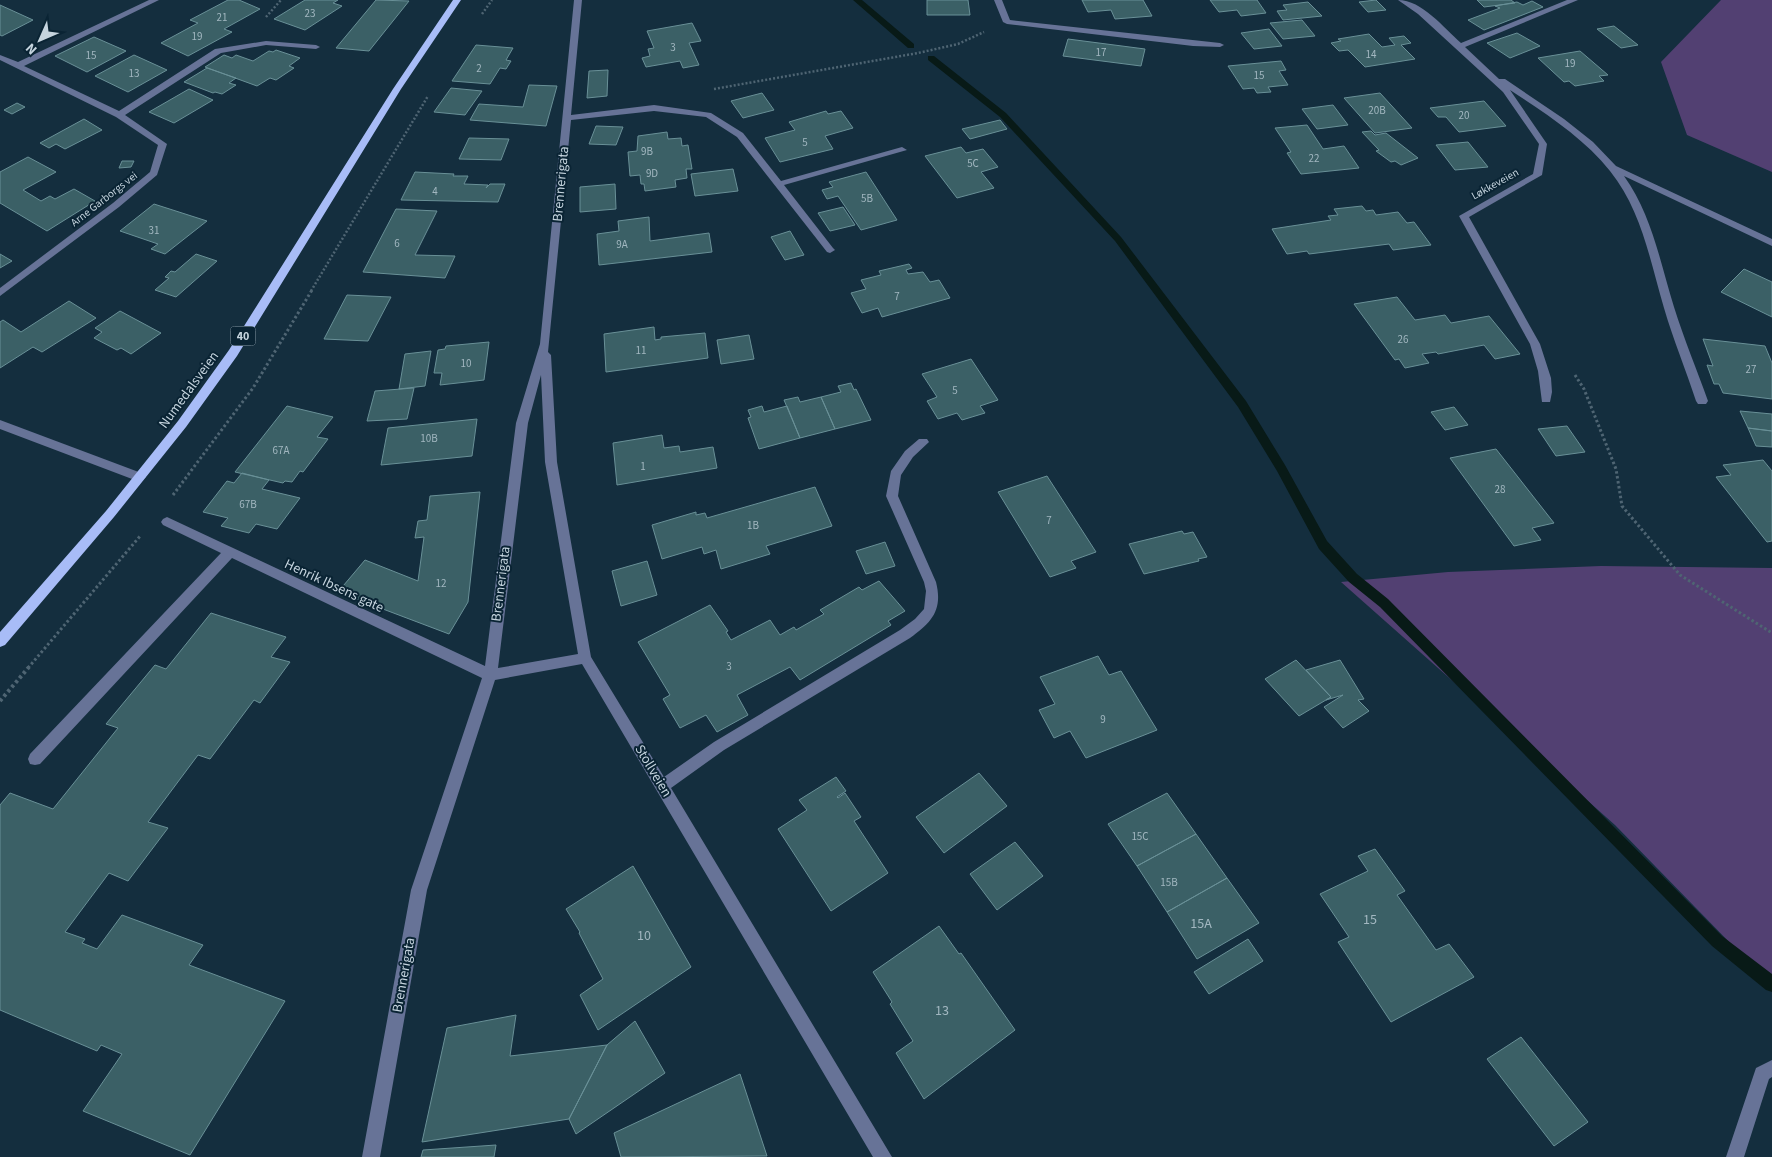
<svg xmlns="http://www.w3.org/2000/svg" width="1772" height="1157" font-family="'Source Sans 3',sans-serif">
<style>
.green{fill:#524072}
.lines{fill:none;stroke-linecap:round;stroke-linejoin:round}
.stream{fill:#081a17;fill-rule:evenodd}
.building{fill:#3b6066;stroke:#699097}
.path-far2{stroke:#4f6573;stroke-width:2.5;stroke-dasharray:2 2;stroke-linecap:butt}
.path-far1{stroke:#4f6573;stroke-width:3;stroke-dasharray:2.5 2.5;stroke-linecap:butt}
.path{stroke:#4f6573;stroke-width:4;stroke-dasharray:3 3;stroke-linecap:butt}
.minor{fill:#677397;fill-rule:evenodd}
.major{fill:#a8bcf7;fill-rule:evenodd}
.labels{text-anchor:middle;dominant-baseline:central;stroke-width:4;stroke-linejoin:round;paint-order:stroke}
.number-label{font-size:11px;fill:#a2b7c0}
.far-street-label{font-size:11px;fill:#c5d4de;stroke:#0a2434}
.shield{fill:#0a2434;stroke:#8d9fab;stroke-width:1}
.shield-label{font-size:12px;font-weight:bold;fill:#c5d4de}
.street-label{font-size:14px;fill:#c5d4de;stroke:#0a2434}
.near-number-label{font-size:14px;fill:#a2b7c0}
</style>
<rect width="100%" height="100%" fill="#142e3e"/>
<path class="green" d="M1721 0H1772V172L1687 135 1661 62Z
M1601 566 1772 568V986L1615 825 1341 582 1448 572Z"/>
<g class="lines">
<path class="stream" d="M853 0H862L914 44V48H908Z
M928 56H934L1006 113 1121 237 1246 401 1285 465 1327 541 1357 574 1388 599 1722 936 1772 974V992L1766 990 1712 946 1380 607 1349 582 1319 549 1277 471 1238 407 1115 241 1000 117 928 60Z"/>
</g>
<path class="building" d="M228 0H239L260 9 224 29 232 32 188 56 161 43 198 23 190 20Z
M305 0H338L333 3 342 6 305 30 274 19Z
M376 0 409 1 369 51 336 48Z
M927 0H968L970 15H927Z
M1082 0H1143L1152 16 1115 19 1111 10 1088 12Z
M1210 0H1257L1266 13 1241 16 1237 10 1219 12Z
M1376 0 1386 10 1368 12 1359 2Z
M1477 0H1511L1515 3 1484 7Z
M1532 1 1543 7 1484 30 1468 20 1500 8 1495 6 1517 2 1523 5Z
M1308 2 1322 16 1283 20 1277 11 1287 10 1283 5Z
M0 5 33 20 2 36 0 35Z
M1302 20 1315 36 1283 39 1270 23Z
M692 23 701 41 689 43 699 65 683 68 680 61 646 67 642 58 650 56 648 49 654 48 647 31Z
M1614 26 1638 45 1621 48 1597 29Z
M1269 29 1282 46 1254 49 1241 33Z
M1517 33 1540 46 1510 58 1487 43Z
M1369 34 1382 47 1395 45 1389 38 1404 36 1411 43 1401 45 1415 59 1365 67 1348 50 1339 51 1331 43 1341 41 1338 39Z
M94 37 126 51 87 72 55 56Z
M1068 39 1145 49 1141 66 1063 56Z
M476 45 513 48 506 60 511 61 506 69 500 68 490 84 452 81Z
M276 50 300 58 289 66 294 68 276 80 270 78 257 86 205 67 224 55 232 58 236 55 253 61 269 51 273 52Z
M1580 51 1608 75 1599 76 1604 81 1575 86 1569 81 1564 82 1538 58Z
M134 55 167 70 128 92 95 76Z
M1281 61 1286 70 1279 71 1288 85 1268 87 1271 92 1257 93 1254 88 1243 89 1228 66Z
M207 68 236 78 229 83 236 85 222 94 215 92 213 93 184 82Z
M608 70 607 96 587 98 589 71Z
M529 85 557 86 546 126 470 120 479 104 523 107Z
M451 88 482 91 465 115 434 112Z
M189 89 213 100 174 123 149 112Z
M762 93 774 110 743 118 731 101Z
M1380 93 1412 128 1375 133 1344 98Z
M1484 101 1506 126 1459 132 1446 117H1438L1430 108Z
M17 103 25 107 12 114 4 110Z
M1333 105 1348 125 1317 129 1302 109Z
M826 111 828 114 841 111 853 128 825 136 833 149 780 162 765 138 795 130 789 122Z
M84 119 102 130 65 149 56 144 49 148 40 143Z
M1000 120 1007 129 970 139 962 129Z
M1307 125 1323 149 1344 146 1359 168 1301 174 1287 153 1291 152 1275 128Z
M596 126 623 127 616 145 589 144Z
M1371 131 1375 135 1386 133 1418 158 1401 165 1395 161 1391 162 1376 151 1379 150 1362 132Z
M667 132 668 139 681 138 682 146 688 145 692 169H686L687 178 675 180 676 187 645 191 644 184H641L640 175 630 176 628 152 637 151 638 136Z
M469 138 509 139 501 160 459 159Z
M1468 142 1488 167 1455 170 1436 145Z
M961 147 966 153 983 149 998 167 981 172 994 188 957 198 925 156Z
M28 157 56 172 23 190 41 201 50 196 55 199 74 189 95 201 47 231 0 203V172Z
M122 161H134L131 167 119 168Z
M733 169 738 191 695 196 691 174Z
M415 172 454 174 453 176H468L464 184 488 185 486 188 490 184H505L498 202 401 200Z
M866 172 897 220 861 230 838 196 827 199 822 190 833 187 829 182Z
M615 184 616 209 580 212V187Z
M154 204 207 221 165 254 151 249 158 244 120 231Z
M1362 206 1366 211 1373 210 1376 215 1398 212 1407 223 1414 222 1431 245 1393 250 1389 244 1309 254 1307 251 1287 254 1272 229 1331 220 1328 216 1338 215 1334 209Z
M843 207 855 225 830 231 818 213Z
M396 209 437 211 415 255 455 256 445 278 363 272Z
M649 217 650 241 709 233 712 252 599 265 597 234 619 231 618 221Z
M790 231 804 255 785 260 771 237Z
M0 254 12 261 0 268Z
M196 254 217 261 176 297 155 290 169 278 165 277 171 271 175 272Z
M909 264 912 268 906 270 908 274 923 272 930 282 939 280 950 298 882 317 878 308 862 313 851 293 866 289 861 280 881 275 879 271Z
M1744 269 1772 282V317L1721 292Z
M347 295 391 297 368 341 324 339Z
M1397 297 1415 320 1445 315 1451 323 1489 316 1520 354 1495 359 1484 345 1438 354 1436 352 1422 354 1429 363 1405 368 1399 359 1395 360 1354 304Z
M69 301 96 318 42 352 33 347 0 368V322L3 320 21 332Z
M120 311 161 333 131 354 121 348 117 350 94 338 102 332 95 328Z
M654 327 655 340 661 339V337L705 333 708 358 606 372 604 334Z
M749 335 754 359 721 364 717 340Z
M1703 339 1765 346 1772 363V399L1723 393 1719 384H1714L1707 365 1713 366Z
M489 342 484 380 440 385 442 373H434L438 350 445 349 446 346Z
M431 351 425 386 399 389 405 354Z
M971 359 998 400 980 406 985 413 962 420 957 413 938 419 927 401 937 397 922 374Z
M851 383 854 390 856 389 871 420 835 429 821 397 841 392 838 386Z
M414 388 407 419 367 421 375 391Z
M798 397 800 402 821 397 835 429 800 438 784 400Z
M287 406 333 417 317 437 328 439 303 472 300 471 292 482 285 481 283 483 235 472Z
M762 406 764 412 787 406 800 438 759 449 748 418 751 417 748 410Z
M1454 407 1468 425 1445 430 1431 412Z
M1740 411 1772 414V431L1748 428Z
M477 419 472 456 381 465 388 428Z
M1567 426 1585 452 1556 456 1538 429Z
M1748 428 1772 431V447L1756 446Z
M662 435 664 448 679 446 680 452 713 447 717 468 617 485 613 443Z
M1496 449 1554 523 1532 528 1541 540 1514 546 1450 458Z
M1763 460 1772 471V541L1767 542 1716 477 1731 475 1723 465Z
M242 473 269 480 262 489 300 498 277 529 256 524 249 533 221 526 228 518 203 512 227 481 234 483Z
M1047 476 1096 552 1071 561 1076 568 1050 577 998 492Z
M815 487 832 526 766 546 770 554 721 569 716 550 704 554 702 547 662 559 652 525 696 512V515L705 513 707 518Z
M480 492 468 602 449 634 338 592 365 560 418 581 424 537 415 538 418 521 427 520 430 496Z
M1182 531 1184 534 1193 532 1207 557 1198 559 1199 561 1144 574 1129 544Z
M885 542 895 566 866 574 856 551Z
M647 561 657 595 621 606 612 571Z
M879 581 905 611 888 621 891 625 800 680 790 667 737 695 748 715 717 732 706 715 680 728 663 699 670 695 638 642 710 605 728 631 726 632 731 640 770 620 780 635 794 627 796 630 824 614 820 610 859 587 862 590Z
M211 613 286 637 271 657 290 662 260 703 254 700 210 759 198 755 148 822 168 828 128 881 109 873 65 932 85 939 82 943 97 949 122 915 203 945 189 965 285 1001 190 1155 83 1111 122 1054 101 1045 97 1051 0 1010V805L10 793 53 809 118 728 106 724 155 665 166 669Z
M1098 656 1109 675 1121 671 1157 730 1086 758 1070 731 1054 738 1039 710 1055 704 1040 677Z
M1296 660 1331 697 1299 716 1265 679Z
M1340 660 1364 699 1358 700 1369 711 1343 728 1324 707 1343 695 1326 700 1331 697 1306 670Z
M979 773 1007 806 944 853 916 817Z
M836 777 846 791 837 797 838 798 845 793 861 817 854 821 888 873 831 911 778 829 807 810 799 800Z
M1167 793 1196 834 1137 866 1108 824Z
M1196 834 1227 878 1167 912 1137 866Z
M1015 842 1043 876 997 910 970 874Z
M1375 849 1405 891 1397 895 1436 950 1449 944 1474 977 1391 1022 1338 942 1349 937 1320 894 1368 871 1358 856Z
M633 866 691 967 598 1030 580 995 603 979 579 933 580 932 566 909Z
M1227 878 1259 923 1197 959 1167 912Z
M939 926 959 954 961 953 1015 1030 924 1099 896 1053 913 1041 890 1004 892 1002 873 972Z
M1248 939 1263 961 1209 994 1194 972Z
M516 1015 510 1056 607 1045 569 1119 422 1142 447 1028Z
M635 1021 665 1073 576 1134 569 1119 607 1045Z
M1521 1037 1588 1122 1554 1146 1487 1059Z
M740 1074 767 1156 621 1157 614 1133Z
M496 1145 494 1157H421L423 1150Z"/>
<g class="lines">
<path class="path-far2" d="M482 14 492 0
M266 17 281 0
M714 89 918 53 958 44 984 32
M311 291 428 96"/>
<path class="path-far1" d="M1575 375 1584 389 1616 469 1622 506 1680 575 1772 633
M173 495 253 388 312 290
M28 668 141 535"/>
<path class="path" d="M0 701 29 667"/>
<path class="minor" d="M149 0H159L24 66 119 111 215 49 266 41 316 45 320 47 316 49 266 45 221 53 125 115 167 144 157 175 119 207 0 296V288L113 203 150 172 158 145 116 117 0 60V55L18 62Z
M574 0H582L571 115 654 105 711 113 743 133 781 181 902 147 907 150 784 185 833 248 835 250 830 253 827 252 737 137 706 117 654 111 571 120 548 352 551 355 557 462 591 657 664 777 714 742 900 630 915 619 924 609 926 591 924 582 886 496 891 471 905 451 919 439H927L929 442 913 457 901 475 898 496 936 582C943 610 932 622 910 638L724 750 671 788 892 1157H873L582 664 495 680 427 890 380 1157H362L411 890 482 678 232 558 40 764 35 765 30 764 28 759 30 754 221 553 163 525 161 522 163 519 167 517 485 666 516 423 540 344ZM541 375 545 462 578 654 498 668 528 423Z
M994 0H1002L1010 20 1220 43 1224 45 1220 47 1193 46 1007 24 1003 22Z
M1398 0C1422 0 1444 28 1461 43L1567 0H1578L1465 47 1499 79H1505L1564 119 1593 142 1616 166 1772 239V246L1624 176C1652 215 1660 262 1674 307 1684 339 1697 370 1708 401L1706 404H1698L1696 401C1686 370 1673 339 1664 308 1650 261 1642 211 1610 171 1584 138 1545 113 1510 90L1547 144 1542 175 1469 217 1540 344 1551 378 1552 392 1550 402H1542L1538 371 1530 344 1459 216 1533 174 1539 144 1503 92 1418 14Z
M0 420 144 474 146 477 140 482 0 429Z
M1772 1060V1077L1769 1079 1744 1157H1726L1756 1068Z"/>
<path class="major" d="M453 0H461L401 89 237 356 186 427 114 517 5 645 0 647V632L106 511 178 421 229 350 393 89Z"/>
</g>
<g class="labels">
<g class="number-label">
<text x="310" y="13">23</text>
<text x="222" y="17">21</text>
<text x="197" y="36">19</text>
<text x="673" y="47">3</text>
<text x="1101" y="52">17</text>
<text x="1371" y="54">14</text>
<text x="91" y="55">15</text>
<text x="1570" y="63">19</text>
<text x="479" y="68">2</text>
<text x="134" y="73">13</text>
<text x="1259" y="75">15</text>
<text x="1377" y="110">20B</text>
<text x="1464" y="115">20</text>
<text x="805" y="142">5</text>
<text x="647" y="151">9B</text>
<text x="1314" y="158">22</text>
<text x="973" y="163">5C</text>
<text x="652" y="173">9D</text>
<text x="435" y="191">4</text>
<text x="867" y="198">5B</text>
<text x="154" y="230">31</text>
<text x="397" y="243">6</text>
<text x="622" y="244">9A</text>
<text x="897" y="296">7</text>
<text x="1403" y="339">26</text>
<text x="641" y="350">11</text>
<text x="466" y="363">10</text>
<text x="1751" y="369">27</text>
<text x="955" y="390">5</text>
<text x="429" y="438">10B</text>
<text x="281" y="450">67A</text>
<text x="643" y="466">1</text>
<text x="1500" y="489">28</text>
<text x="248" y="504">67B</text>
<text x="1049" y="520">7</text>
<text x="753" y="525">1B</text>
<text x="441" y="583">12</text>
<text x="729" y="666">3</text>
<text x="1103" y="719">9</text>
<text x="1140" y="836">15C</text>
<text x="1169" y="882">15B</text>
</g>
<g class="far-street-label">
<text transform="translate(1495 184) rotate(-29)">Løkkeveien</text>
<text transform="translate(104 199) rotate(-38)">Arne Garborgs vei</text>
</g>
<rect class="shield" x="230.5" y="326.5" width="25" height="19" rx="4"/>
<g class="shield-label">
<text x="243" y="336">40</text>
</g>
<g class="street-label">
<text transform="translate(561 184) rotate(-85)">Brennerigata</text>
<text transform="translate(189 390) rotate(-54)">Numedalsveien</text>
<text transform="translate(501 584) rotate(-83)">Brennerigata</text>
<text transform="translate(334 586) rotate(25)">Henrik Ibsens gate</text>
<text transform="translate(653 771) rotate(59)">Stollveien</text>
<text transform="translate(404 975) rotate(-80)">Brennerigata</text>
</g>
<g class="near-number-label">
<text x="1370" y="920">15</text>
<text x="1201" y="924">15A</text>
<text x="644" y="936">10</text>
<text x="942" y="1011">13</text>
</g>
</g>
<g transform="translate(40 40) rotate(225)" stroke="#0a2434" stroke-width="4" paint-order="stroke">
<path d="M0-4L9 19L0 12L-9 19Z" fill="#c5d4de"/>
<text y="-8" font-size="14" font-weight="bold" text-anchor="middle" fill="#c5d4de">N</text>
</g>
</svg>
